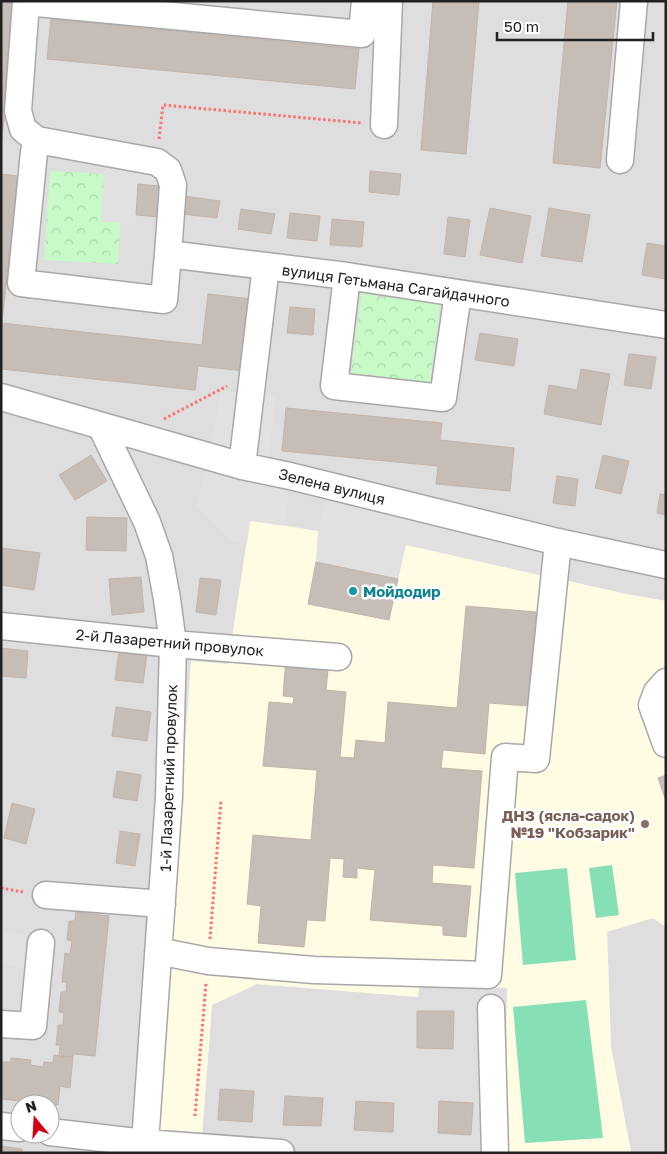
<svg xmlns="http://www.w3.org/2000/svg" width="667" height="1154" font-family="'Golos Text',sans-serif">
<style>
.residential{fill:#dfdede;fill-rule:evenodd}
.education{fill:#fffce3}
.park{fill:url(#park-crowns)}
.pitch{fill:#87e0b5}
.parking{fill:#e1e1e1}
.building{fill:#c6bdb7;stroke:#c3b3aa}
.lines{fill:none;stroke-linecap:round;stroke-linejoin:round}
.minor-casing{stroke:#a8a8a8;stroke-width:29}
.path{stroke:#fa7271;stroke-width:3;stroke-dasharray:2.5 2.5;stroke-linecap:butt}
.minor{stroke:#fff;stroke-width:26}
.culture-dot{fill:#0f9aa8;stroke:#fff;stroke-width:2}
.education-dot{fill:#8d6e63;stroke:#fff;stroke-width:2}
.labels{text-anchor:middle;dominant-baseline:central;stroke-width:5;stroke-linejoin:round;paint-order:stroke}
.street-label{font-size:15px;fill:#212121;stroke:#fff}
.culture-label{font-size:15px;font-weight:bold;fill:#0d838f;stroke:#fff;text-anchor:start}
.education-label{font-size:15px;font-weight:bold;fill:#785e54;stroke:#fff;text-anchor:end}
</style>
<defs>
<pattern id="park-crowns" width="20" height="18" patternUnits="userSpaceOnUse" patternTransform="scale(1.25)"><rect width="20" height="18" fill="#c7fac7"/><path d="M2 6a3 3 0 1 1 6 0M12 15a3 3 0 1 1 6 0" fill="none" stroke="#abd6ab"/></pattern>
</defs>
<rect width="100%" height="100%" fill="#f1ede8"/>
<path class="residential" d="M1 1H666V601L626 594 406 545 398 579 316 562 318 531 250 521 228 664 191 661 168 953 202 1135 212 1005 257 984 417 997 419 982 507 988 505 1151 631 1152 611 1047 607 931 653 918 666 927V1153H1ZM20 1104H50V1134H20Z"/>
<path class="education" d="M250 520 318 531 316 562 308 604 389 620 406 544 626 594 666 601V927L653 918 607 932 611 1047 631 1152H505L507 988 420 982 418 997 257 984 212 1005 202 1136 152 1131 182 798 191 661 228 664Z"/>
<path class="park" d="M50 171 104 174 101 221 120 223 118 264 44 260Z
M361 294 440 304 430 384 351 374Z"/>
<path class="pitch" d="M612 865 619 915 596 918 589 868Z
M567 868 576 960 523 965 515 873Z
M586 1000 603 1138 525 1143 513 1007Z"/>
<path class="parking" d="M106 143 181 154V186L139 184 135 224 101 222Z
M221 391 276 397 267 471 290 476 285 526 250 521 247 544 232 541 197 506 209 456Z
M325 501 550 550 548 577 406 545 398 579 316 562 318 531Z
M1 932 49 936 46 970 1 966Z"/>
<path class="building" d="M1 1H17L1 146Z
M433 1H479L466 154 421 150Z
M568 1H617L600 168 553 163Z
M51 19 359 49 355 89 47 59Z
M370 171 401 174 399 195 369 192Z
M1 174 18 176 2 322H1Z
M138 184 160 186 158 217 136 215Z
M184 196 220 201 217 218 182 214Z
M490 208 531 216 522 263 480 255Z
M549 208 590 215 582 262 541 256Z
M241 209 275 214 271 234 238 229Z
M290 213 320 216 317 241 287 238Z
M448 217 470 220 465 257 444 254Z
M332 219 364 222 362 247 330 245Z
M647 243 666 246V279L642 275Z
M208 294 252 299 244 371 198 366 195 390 1 369V323L202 345Z
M290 307 315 309 313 335 287 333Z
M480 333 518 339 514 366 475 360Z
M629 354 656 357 651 389 624 385Z
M581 369 610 374 601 425 544 414 549 385 577 390Z
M286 408 442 423 440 440 514 448 510 491 436 484 438 466 282 451Z
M91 455 107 481 75 500 59 475Z
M603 455 629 461 621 494 595 488Z
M557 476 578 479 575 506 553 503Z
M660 494 666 495V515L657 513Z
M87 517 127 518 126 551 86 550Z
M1 548 40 553 34 590 1 585Z
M316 562 398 579 389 620 308 604Z
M141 577 144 612 112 615 109 579Z
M200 578 221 580 216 615 196 612Z
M466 606 536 612 528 706 489 703 485 754 443 750 441 768 482 771 474 868 433 865 432 883 471 886 466 937 443 935V926L370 920 375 870 357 868V878L343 877 344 859 330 858 325 921 307 920 304 947 258 943 261 906 247 904 253 835 311 840 317 770 263 766 269 702 293 704 294 697 283 696 286 657 329 660 326 690 346 692 340 757 354 758 356 740 385 743 388 702 457 708Z
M1 648 28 651 26 678 1 676Z
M119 651 147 654 143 683 115 680Z
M116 707 151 712 147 741 112 736Z
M117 771 141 775 137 801 113 797Z
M666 775V801L658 778Z
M12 803 35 809 26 844 4 838Z
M120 831 140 834 135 866 116 863Z
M76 912 109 916 95 1056 73 1054V1057L59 1056 60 1045H56L58 1025H63L64 1013 59 1012 61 992H66L67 982H62L65 953 70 954 72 941 67 940 69 921H75Z
M417 1011H454L453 1049 417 1048Z
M54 1055 73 1057 70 1088 60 1086 58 1105 1 1099V1062H11V1058L31 1060 30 1065 43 1067 44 1062 53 1063Z
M220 1089 254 1091 252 1122 218 1120Z
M285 1096 323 1098 321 1126 283 1125Z
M356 1101 394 1103 393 1132 354 1130Z
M439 1101 473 1103 471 1135 438 1133Z
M1 1146 22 1149V1153H1Z"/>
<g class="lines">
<g class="minor-casing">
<path id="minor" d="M384 125 389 1
M37 140 157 162 168 170 173 185 168 254 266 266
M620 160 634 1
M168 254 164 300 21 283 34 152 37 140 23 129 18 111 26 2 362 34 365 1
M347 276 334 386 443 398 458 293
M1 397 242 466 290 476 558 542 666 565
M101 426 147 522 159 556 167 599 173 644 169 797 145 1143 146 1153
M242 466 266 266 347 276 666 325
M1 626 173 644 338 657
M666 682 657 692 652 705 666 744
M46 895 162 904
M158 953H168L208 961 314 970 488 975 505 757 536 759 558 542
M491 1008 495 1153
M1 1024 33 1026 41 943
M1 1126 20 1128
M50 1132 145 1143 281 1153"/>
</g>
<path class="path" d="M159 139 163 105 362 123
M164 419 227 386
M1 888 23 892
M210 939 221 801
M195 1116 206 983"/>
<use href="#minor" class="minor"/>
</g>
<circle class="culture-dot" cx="353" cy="591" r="5"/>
<circle class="education-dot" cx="645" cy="824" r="5"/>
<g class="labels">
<g class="street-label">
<text transform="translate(396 285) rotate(8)">вулиця Гетьмана Сагайдачного</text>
<text transform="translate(332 486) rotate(14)">Зелена вулиця</text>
<text transform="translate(170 642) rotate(5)">2-й Лазаретний провулок</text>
<text transform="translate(168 778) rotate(-88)">1-й Лазаретний провулок</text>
</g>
<g class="culture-label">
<text x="363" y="591">Мойдодир</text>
</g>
<g class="education-label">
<text x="635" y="815">ДНЗ (ясла-садок)<tspan x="635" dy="17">№19 "Кобзарик"</tspan></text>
</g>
</g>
<rect width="667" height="1154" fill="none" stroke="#212121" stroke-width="5"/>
<g transform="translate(35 1119) rotate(342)"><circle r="24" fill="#ffffff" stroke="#a6a6a6"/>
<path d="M0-4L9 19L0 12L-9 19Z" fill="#d20014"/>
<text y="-8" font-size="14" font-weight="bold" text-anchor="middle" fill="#212121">N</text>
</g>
<path d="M497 32v8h156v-8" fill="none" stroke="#212121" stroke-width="2.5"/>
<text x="504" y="32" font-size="15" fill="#212121" stroke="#ffffff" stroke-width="4" paint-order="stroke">50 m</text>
</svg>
